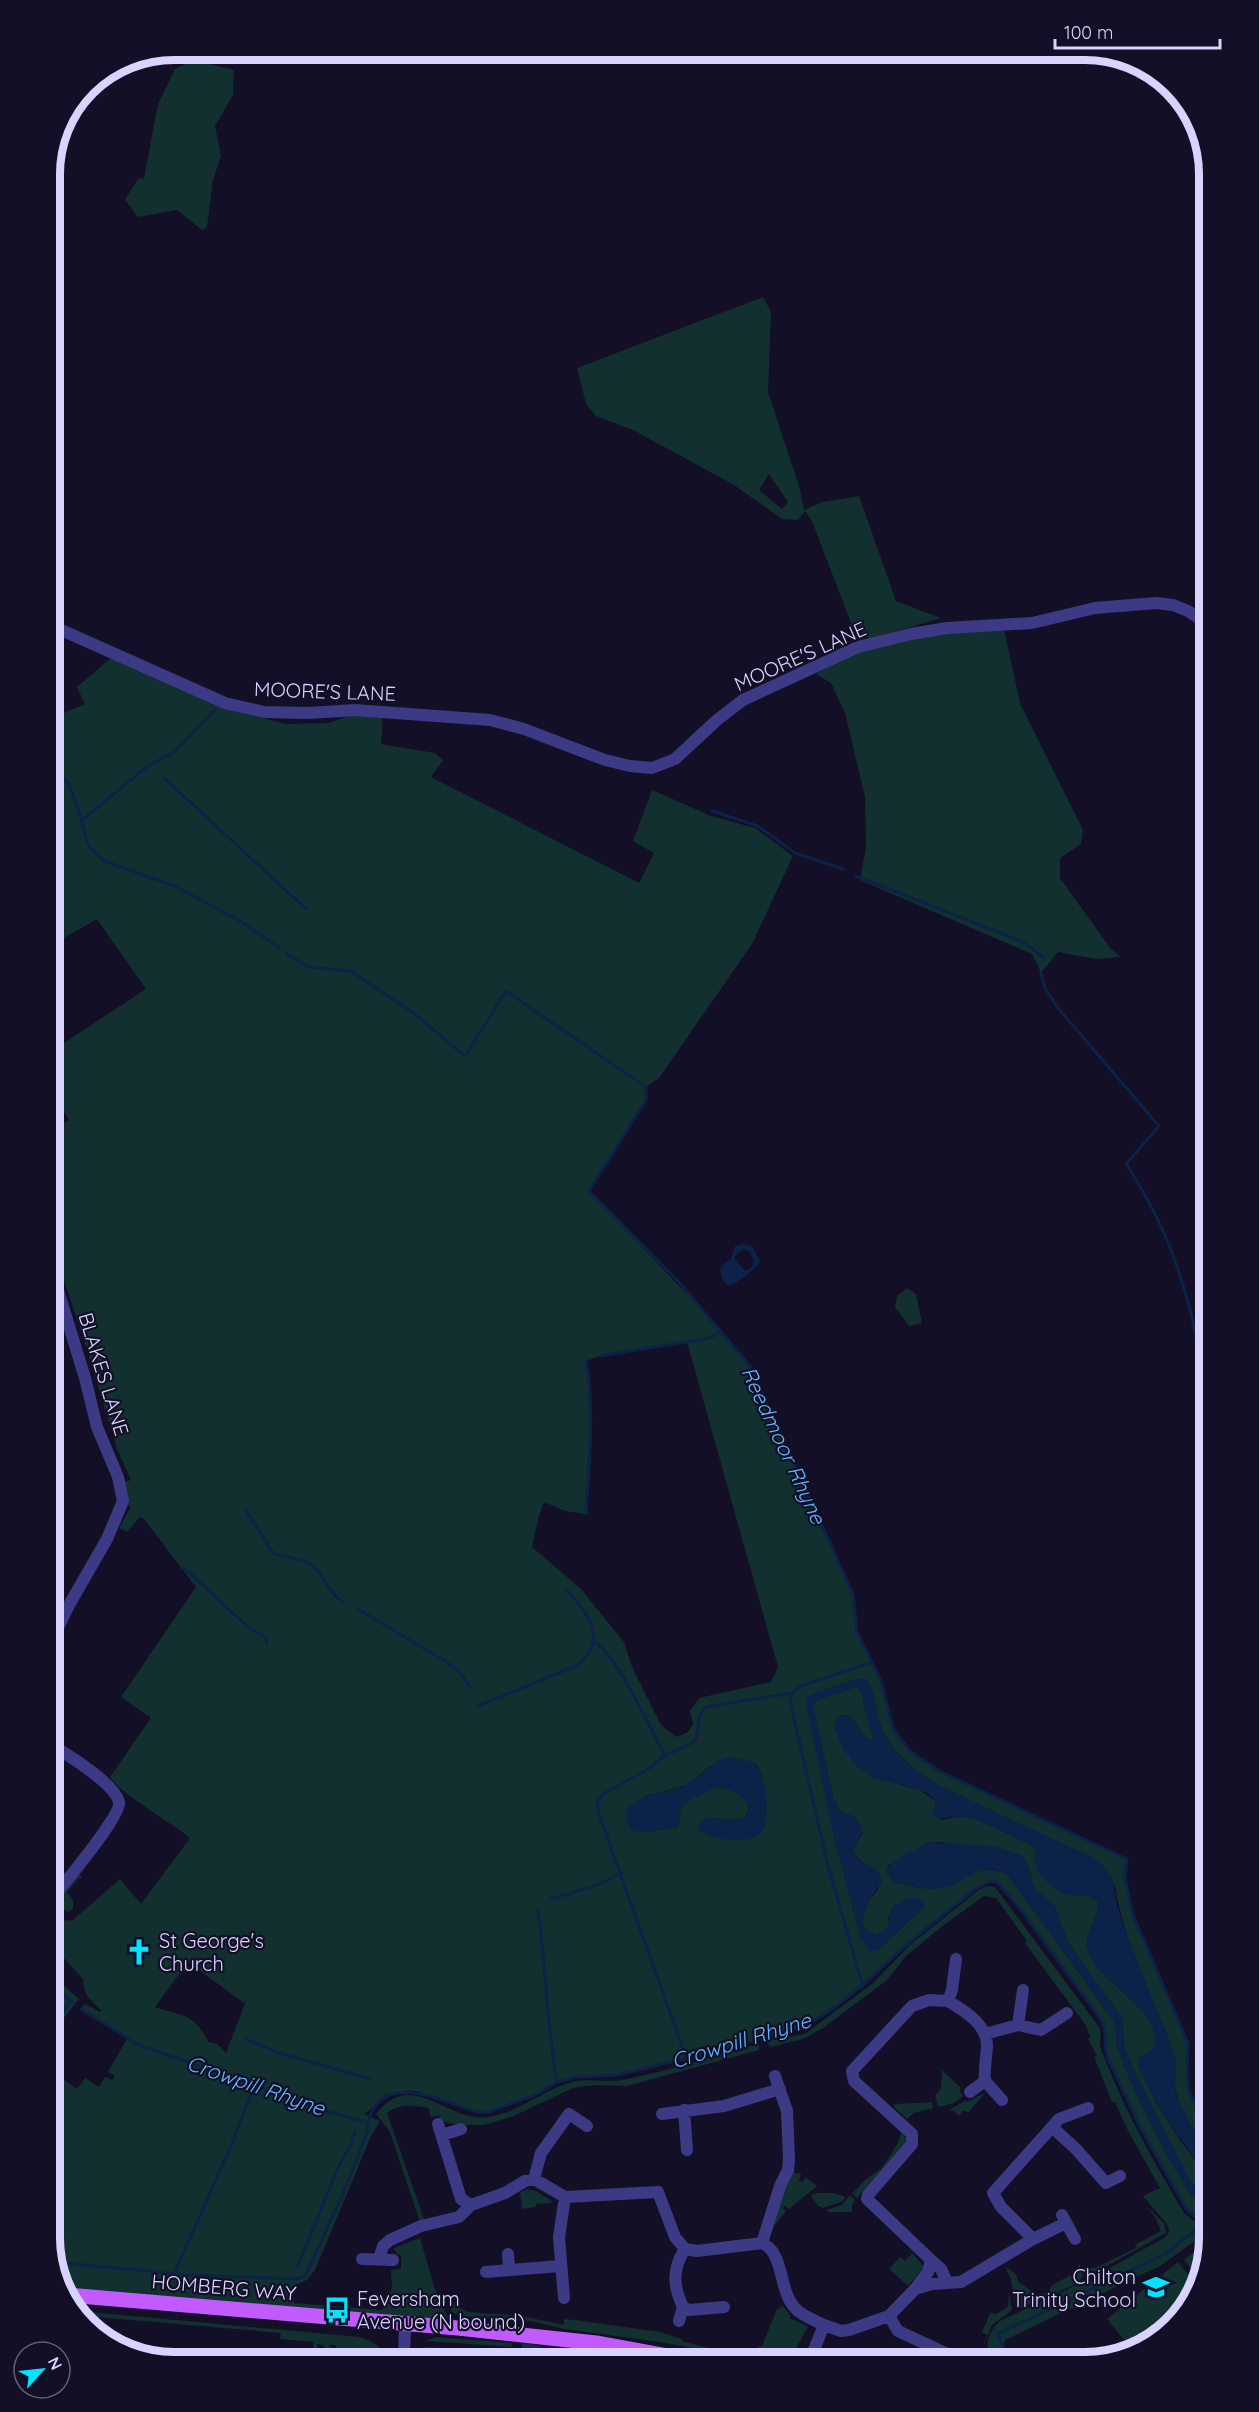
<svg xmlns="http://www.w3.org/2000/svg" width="1259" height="2412" font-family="Quicksand,sans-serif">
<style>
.green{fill:#12302f;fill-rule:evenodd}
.water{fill:#0c2248;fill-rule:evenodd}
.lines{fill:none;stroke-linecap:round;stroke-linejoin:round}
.stream{stroke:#0c2248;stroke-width:3}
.street{stroke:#3d3a85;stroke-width:12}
.primary{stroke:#c25bff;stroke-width:15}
.labels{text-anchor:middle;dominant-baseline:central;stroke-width:4.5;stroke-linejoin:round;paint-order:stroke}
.street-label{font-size:20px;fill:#d9d4ff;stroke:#130f26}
.poi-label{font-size:20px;fill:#d9d4ff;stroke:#130f26;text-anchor:start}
.water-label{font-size:21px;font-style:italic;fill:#62b6ff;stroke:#130f26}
.rim{fill:none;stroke:#d9d4ff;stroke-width:8}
</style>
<rect width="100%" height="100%" fill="#130f26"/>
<path class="green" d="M193 60 234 70 233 95 215 126 221 156 213 180 207 227 202 230 177 210 138 217 125 200 138 179 144 178 158 104 175 69Z
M763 297 771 312 768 392 799 486 804 510 822 502 859 496 896 601 941 618 870 639 853 628 812 521 805 511 798 520 782 519 734 485 635 431 596 416 586 404 577 368ZM769 474 788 502 782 509 759 490Z
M1004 629 1020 703 1083 830 1081 844 1060 858V878L1110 948 1121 957 1096 959 1058 952 1041 973 1032 954 860 880 866 847 865 797 845 713 831 683 816 674 856 651 933 634Z
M112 657 223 708 286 724 328 723 355 714 383 716 381 744 435 753 443 760 431 777 639 883 654 853 633 841 652 790 711 816 755 828 793 856 752 944 659 1078 646 1087V1100L589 1191 719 1328 750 1366 853 1594 857 1632 881 1681 893 1729 910 1751 939 1771 1127 1859 1125 1878 1133 1915 1188 2043 1187 2075 1189 2091 1209 2130V2151C1196 2133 1181 2113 1176 2091 1172 2075 1178 2064 1171 2046 1152 1993 1123 1941 1115 1885L934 1783C912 1768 889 1750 880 1724 875 1710 875 1696 869 1682L806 1698 833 1832 861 1939 877 1951 925 1906 888 1916 889 1927 875 1936 863 1926 861 1921 869 1900 878 1890 877 1870C869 1865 850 1858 854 1846 856 1842 861 1837 863 1833L855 1817 841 1812 834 1800 813 1708V1703L817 1700 856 1687 860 1689 873 1738 871 1740 865 1737 850 1716 841 1715 835 1720V1729L872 1777 920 1790 935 1801 936 1807 933 1811 941 1820 961 1816 976 1819 1031 1845 1037 1851 1033 1863H1037L1038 1867 1082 1896 1088 1895 1098 1901C1100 1919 1084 1930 1088 1949 1096 1984 1169 2011 1153 2050L1140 2057 1155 2101 1182 2143 1204 2171 1201 2188H1197L1191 2183 1137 2077 1124 2047 1122 2018 1068 1943 1055 1907 1033 1886 1030 1871 997 1847 971 1846 940 1842H930L888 1865 892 1882C904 1884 922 1890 933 1888 963 1881 978 1860 1008 1875L1114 2021C1117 2030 1115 2040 1118 2049 1126 2075 1181 2190 1200 2203L1209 2196V2231L1160 2266 1005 2340 1004 2344 1011 2362H990C985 2348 987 2332 1000 2321L1085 2281 1093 2280 1097 2275 1166 2237 1169 2231 1167 2224 1143 2196 1160 2188 1128 2131 1115 2102H1112L1094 2057 1097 2056 1088 2039 1091 2035 1088 2033 1087 2027 1025 1943 1027 1941 996 1898 984 1896 940 1928 906 1956 886 1981 823 2028 803 2039 770 2047 767 2041 805 2034 873 1983 911 1944 980 1889 987 1886 995 1887 1099 2027C1103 2035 1098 2041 1101 2049 1121 2103 1149 2153 1178 2203L1185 2214 1194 2221 1196 2218C1183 2207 1176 2192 1167 2177 1144 2138 1125 2098 1107 2057 1102 2045 1107 2033 1102 2021L1003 1888C994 1880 987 1881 977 1888L907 1944 863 1987 822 2015 797 2029 705 2054 617 2075 576 2077 557 2082 535 2095 488 2112H477L453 2105 423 2093 414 2091 388 2096 385 2093 386 2097 364 2114 380 2121 371 2136 315 2270 307 2280 292 2286 294 2303 382 2310 392 2288 391 2270 401 2269V2255L397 2254 394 2248 420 2238 434 2286 447 2316 458 2321 61 2289 59 2286 50 2238V2070L77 2089 85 2078 99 2087 105 2077 112 2080 115 2076 108 2072 127 2039 81 2009 85 2004 100 2012 101 2010C90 2000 83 1994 83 1979L50 1943V1917L60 1921 73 1920 120 1879 141 1904 190 1838C175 1825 116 1791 110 1777L151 1718 121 1697 196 1587 144 1519 140 1517 127 1532 119 1528 131 1507 127 1504 128 1497 124 1482 131 1480 117 1449 85 1343 50 1238V1131L69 1120 50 1089V1052L146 989 97 919 50 946V719L85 704 77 687ZM687 1342 778 1667 771 1682 699 1698 690 1711 693 1724 688 1732 677 1737 661 1725 632 1667 624 1642 580 1588 532 1547 539 1515 544 1502 565 1511 586 1514C589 1463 595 1411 586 1361L600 1356ZM757 1765C766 1780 772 1823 758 1835L721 1839 724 1819 731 1820 744 1818C758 1803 735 1788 720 1787 708 1787 690 1799 681 1807L678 1827 645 1832 631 1830 627 1817 647 1796 689 1784 710 1766ZM188 1962 244 2003 247 1998 226 2053 217 2044 208 2042C194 2012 183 2017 155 2007Z
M907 1288 916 1294 922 1323 909 1326 895 1307 897 1296Z
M1209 1333V1346L1198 1352 1197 1340Z
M78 1874 83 1877 79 1878 67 1892 73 1900V1909L69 1912 54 1905 53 1903Z
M50 1972 56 1979 50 1983 56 1989 62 1984 79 1999 50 2036V2015L52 2008 50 2000Z
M759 2044V2050L627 2086 596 2085 573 2088 511 2117 484 2125H458L441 2121 439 2115 431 2117 428 2108C413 2105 400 2104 387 2113L424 2219 420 2222 390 2132 376 2114C413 2067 446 2123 488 2117 518 2113 543 2090 572 2082 588 2078 606 2083 622 2080 668 2071 714 2056 759 2044Z
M942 2070 961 2088 959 2090 963 2096 954 2103 938 2107 935 2095 941 2089Z
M985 2093 969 2112 963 2111 959 2116 954 2111H951V2109L966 2100 967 2102Z
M932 2102 933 2108 914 2113 907 2119 894 2107 895 2104Z
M902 2131 906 2140 904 2147 857 2198 852 2194 865 2180 881 2169 898 2143Z
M791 2172 801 2174 799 2181 802 2182 806 2177 817 2186 789 2209 785 2206 783 2208 786 2211 775 2225 772 2222Z
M528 2189 536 2191 552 2201 551 2203 536 2204V2207L522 2209 520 2192Z
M816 2193H833L846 2197 841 2202 823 2208 818 2206 811 2196Z
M850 2195 855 2200 852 2205V2212H829L826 2210 842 2205Z
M1146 2206 1164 2223 1166 2233 1098 2271 1091 2278H1088L1086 2268H1095L1136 2248 1135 2245 1161 2231 1155 2217Z
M1209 2241 1198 2277 1184 2260Z
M912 2253 924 2267 908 2286 889 2269 900 2257 905 2261Z
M1178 2262 1196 2284 1189 2307 1134 2352 1107 2319Z
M1079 2263 1083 2275 1078 2283 1022 2308 1016 2306 1011 2280 1005 2266 1016 2274 1018 2282 1036 2294 1048 2293 1052 2285 1069 2276 1075 2277Z
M1009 2292 1012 2310 992 2325 981 2352 987 2335 982 2332 990 2313 996 2314 1008 2307Z
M458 2303 461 2309 468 2312 522 2316 564 2325V2319L575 2320 660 2332 682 2339V2341L739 2356 742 2351 755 2356 759 2346H762L777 2309 783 2306 790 2315 789 2318 808 2326 789 2362H744L698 2349 659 2342 565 2329 530 2321 460 2316 452 2312 448 2304Z
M79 2311 360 2337C375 2342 383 2347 387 2362H372V2352L350 2350 341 2353 337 2352 336 2345H330L329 2352 325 2351 324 2345 317 2344 318 2351 313 2350V2342L280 2339 281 2333 84 2316Z
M436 2337 512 2343V2347L426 2341Z
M521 2343 537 2345 554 2355V2358L523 2351Z
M423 2347 463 2349 465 2351V2362H417Z"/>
<path class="water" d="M742 1244 752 1246 760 1261C755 1270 738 1283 728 1286 718 1275 717 1266 731 1259L735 1246ZM743 1249 749 1251 754 1261 751 1268 745 1271 734 1257Z
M856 1679H864L869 1682C875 1696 875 1710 880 1724 889 1750 912 1768 934 1783L1098 1860 1112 1876 1117 1906 1125 1930 1176 2059 1175 2090 1180 2104 1189 2121 1209 2151V2196L1200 2203C1180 2189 1126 2075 1118 2049 1115 2040 1117 2030 1114 2021L1008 1875C975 1858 972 1883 943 1888 927 1891 908 1885 892 1882L886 1870 893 1861 930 1842 997 1847 1021 1855 1027 1862 1033 1886 1055 1907 1068 1943 1122 2018 1124 2047 1137 2077 1191 2183 1200 2188 1204 2171C1179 2136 1153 2104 1138 2064L1140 2057 1153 2050C1167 2016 1109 1987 1094 1962 1076 1933 1101 1924 1098 1901 1090 1893 1081 1897 1070 1895 1056 1893 1044 1880 1036 1869L1037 1864 1033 1863 1037 1851 1031 1845 976 1819 961 1816 936 1819 932 1814C933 1810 937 1806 935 1802 927 1784 886 1785 871 1776 861 1771 853 1763 847 1754 840 1744 835 1733 835 1720L841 1715 850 1716 865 1737 871 1740 873 1738 860 1689 856 1687 817 1700 813 1703V1708L834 1800 841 1812 855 1817 863 1828C863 1837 854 1842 854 1850 854 1863 872 1863 878 1872 880 1875 881 1878 882 1881L869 1900 862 1921 863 1926 875 1936 888 1927 891 1909C900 1901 909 1896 922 1899L925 1906 877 1951 870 1952 861 1939 833 1832 806 1705V1698L812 1694Z
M730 1757 753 1762C766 1772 772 1818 762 1832 752 1846 707 1840 698 1828 709 1804 729 1829 747 1815L749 1806 736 1792 717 1787 692 1799 681 1807 678 1827 645 1832 631 1830 628 1826 626 1814C630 1796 668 1792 683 1786 702 1779 710 1760 730 1757Z"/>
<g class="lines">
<path class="stream" d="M50 759 70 787 79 811 88 845 104 861 177 887 245 924 279 947
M164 778 306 909
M712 811 758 826 795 853 843 869
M82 820 148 766 174 752 215 710
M856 876 1025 943 1044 958
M287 954 309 967 351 971 412 1012 465 1056 506 991 646 1087V1100L589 1191 677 1280 750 1366 853 1594 857 1632 881 1681 893 1729 910 1751 939 1771 1127 1859 1125 1878 1133 1915 1188 2043 1187 2075 1189 2091 1209 2130
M1041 973 1045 988 1058 1008 1159 1126 1126 1164C1164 1220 1187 1285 1199 1351L1209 1346
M600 1356 710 1338 721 1331
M246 1510 273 1553C283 1558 296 1557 306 1562 324 1570 327 1593 344 1603
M586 1514C589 1463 595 1411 586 1361
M181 1568 190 1573 250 1629 266 1637 267 1643
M358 1609 445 1661 459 1671 470 1688
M594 1641C622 1663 647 1723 665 1756
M478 1706 576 1666C610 1640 588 1613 566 1589
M550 1899 595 1886 622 1873
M538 1911C546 1968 547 2026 557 2082
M863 1987 828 1866 790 1701 792 1693 801 1686 870 1663
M56 1989 73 2003
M81 2009 139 2045 268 2090 296 2102 368 2123C380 2068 444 2102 477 2112H488L535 2095 557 2082 576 2077 617 2075 705 2054 797 2029C844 2008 871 1975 909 1943 931 1924 954 1906 977 1888L990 1881 997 1882 1021 1910 1102 2021C1107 2032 1104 2044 1107 2056L1140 2127 1187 2210 1196 2218 1207 2221
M50 2030 70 2001
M246 2039 279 2053 371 2079
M686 2057 601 1820 597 1807 598 1799 608 1791 645 1771 665 1756 696 1741C699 1729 696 1716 706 1707L792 1693
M54 2262 189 2275 296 2279 305 2276 342 2196 368 2131V2123
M297 2268 339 2165 350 2147 355 2131
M175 2272 233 2141 254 2086
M1009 2362 998 2334 1165 2254 1209 2219"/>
<path class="street" d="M50 625 225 703 264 712 308 713 355 710 490 720 524 729 605 760 630 766 652 768 675 759 717 720 743 700 858 647 911 634 947 628 1032 623 1095 608 1156 603 1173 605 1188 611 1209 625
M50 1644 69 1605 107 1539 123 1501 118 1477 97 1427 85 1378 50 1264
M50 1899C62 1887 121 1816 119 1803 117 1785 65 1753 50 1744
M948 2001C965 2011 988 2025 987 2047 986 2059 984 2070 985 2081L970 2092
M1018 2025 1041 2030 1067 2013
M985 2034 1018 2025 1023 1990
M985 2081 1002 2100
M684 2110 687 2150
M662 2114 724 2106 780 2089
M438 2124 461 2199 471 2205
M1052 2127 1059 2119 1088 2108
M442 2135 461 2129
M534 2179 541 2153 569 2114 587 2126
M1062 2215 1075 2239
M1033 2239 1001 2207 993 2193 1052 2127 1076 2149 1106 2183 1120 2176
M762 2243 780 2186 788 2170 789 2159 787 2111 775 2076
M508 2254 509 2269
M362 2259 393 2260
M379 2259 383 2246 390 2240 421 2226 459 2217 471 2205 505 2193 525 2181 534 2179 565 2197 658 2192 675 2237 685 2249 697 2251 762 2243C785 2253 778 2290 795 2308 802 2316 814 2320 824 2325
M931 2260 941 2269 947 2282
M486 2272 560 2266
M915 2289 928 2272 931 2260 867 2199 868 2195 912 2144V2134L854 2081 852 2071 912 2006 929 2000 948 2001 952 1990 956 1959
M564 2298 559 2237 565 2197
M683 2307 689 2310 724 2307
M889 2316 898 2331 941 2351 936 2362
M679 2321 683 2307C673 2286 672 2269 685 2249
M95 2330 96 2328
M941 2351 969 2362 979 2360
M307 2362V2357L348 2361
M404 2362 405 2323
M809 2362 824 2325 841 2331 849 2330 889 2316 915 2289 932 2284 961 2282 1033 2239 1066 2223"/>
<path class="primary" d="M67 2295 458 2328 596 2343 700 2362"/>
</g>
<defs>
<g id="church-bare" transform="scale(2.07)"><path d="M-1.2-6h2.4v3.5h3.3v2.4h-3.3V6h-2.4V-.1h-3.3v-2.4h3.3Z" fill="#00e5ff" stroke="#130f26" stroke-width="2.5" paint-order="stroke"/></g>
<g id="school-bare" transform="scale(2.07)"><path d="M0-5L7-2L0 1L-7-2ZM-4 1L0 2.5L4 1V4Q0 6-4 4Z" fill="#00e5ff" stroke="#130f26" stroke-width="2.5" paint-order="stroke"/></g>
<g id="bus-bare" transform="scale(2.07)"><path d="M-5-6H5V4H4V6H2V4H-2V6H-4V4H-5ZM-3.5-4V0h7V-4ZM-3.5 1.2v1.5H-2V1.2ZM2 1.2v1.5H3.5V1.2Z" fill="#00e5ff" stroke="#130f26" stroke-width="2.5" paint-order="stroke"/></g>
</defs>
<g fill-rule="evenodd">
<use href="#church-bare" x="139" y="1952"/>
<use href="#school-bare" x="1156" y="2287"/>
<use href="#bus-bare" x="337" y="2310"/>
</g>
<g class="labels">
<g class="street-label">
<text transform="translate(800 656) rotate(-24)">MOORE'S LANE</text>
<text transform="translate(325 691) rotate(2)">MOORE'S LANE</text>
<text transform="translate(104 1374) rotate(73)">BLAKES LANE</text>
<text transform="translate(224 2287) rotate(5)">HOMBERG WAY</text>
</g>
<g class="poi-label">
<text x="159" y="1940">St George's<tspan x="159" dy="23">Church</tspan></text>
<text x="1136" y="2276" text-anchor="end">Chilton<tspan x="1136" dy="23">Trinity School</tspan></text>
<text x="357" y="2298">Feversham<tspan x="357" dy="23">Avenue (N bound)</tspan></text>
</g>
<g class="water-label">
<text transform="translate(784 1445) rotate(65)">Reedmoor Rhyne</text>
<text transform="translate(741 2040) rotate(-17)">Crowpill Rhyne</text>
<text transform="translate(256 2085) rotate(19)">Crowpill Rhyne</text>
</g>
</g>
<path d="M0 0H1259V2412H0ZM174 60H1085A114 114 0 0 1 1199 174V2238A114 114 0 0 1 1085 2352H174A114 114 0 0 1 60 2238V174A114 114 0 0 1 174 60Z" fill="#130f26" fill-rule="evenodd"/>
<path class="rim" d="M174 60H1085A114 114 0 0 1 1199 174V2238A114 114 0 0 1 1085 2352H174A114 114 0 0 1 60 2238V174A114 114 0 0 1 174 60Z"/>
<g transform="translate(42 2370) rotate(63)"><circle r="28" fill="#130f26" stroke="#625e7d" stroke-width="1.5"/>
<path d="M0-4.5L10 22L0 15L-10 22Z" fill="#00e5ff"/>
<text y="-9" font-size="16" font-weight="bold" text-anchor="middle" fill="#d9d4ff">N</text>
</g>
<path d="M1055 39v9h165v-9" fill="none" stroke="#d9d4ff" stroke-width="3"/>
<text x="1064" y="39" font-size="18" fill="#d9d4ff" stroke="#130f26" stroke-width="4.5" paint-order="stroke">100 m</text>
</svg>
